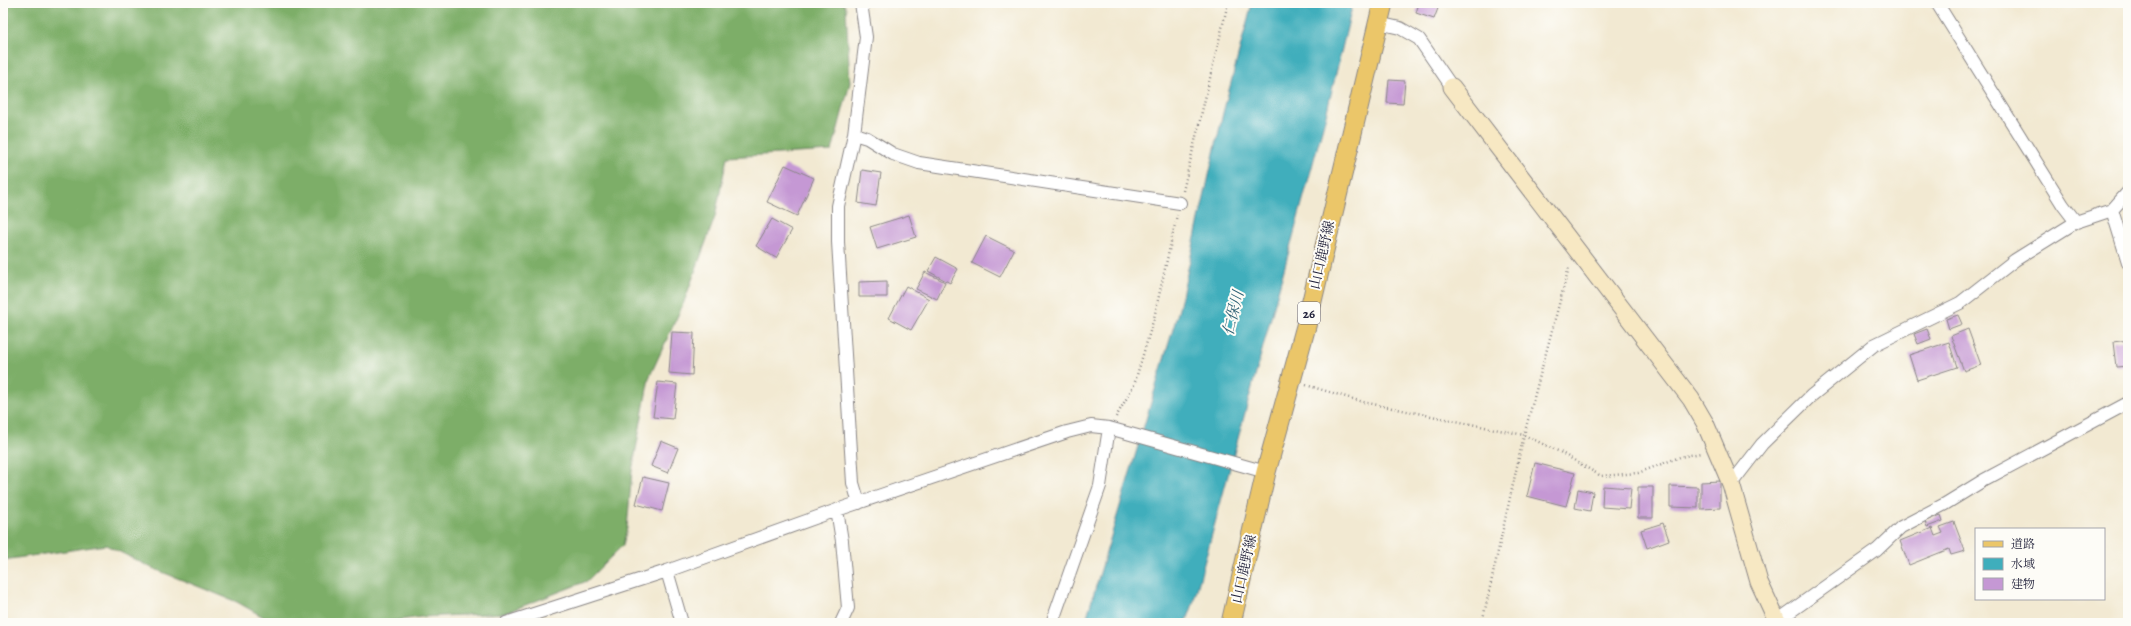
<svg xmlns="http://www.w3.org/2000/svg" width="2131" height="626" font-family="Alegreya,'Noto Serif JP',serif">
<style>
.forest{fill:#7dae68;stroke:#506852}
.water{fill:#3faebc;stroke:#30687c}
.building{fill:#c598d4}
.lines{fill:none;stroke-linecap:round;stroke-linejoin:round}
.street-casing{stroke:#8a8686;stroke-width:14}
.secondary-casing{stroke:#8a8686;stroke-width:19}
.primary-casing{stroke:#8a8686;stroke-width:21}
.path{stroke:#8a8686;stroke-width:2.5;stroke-dasharray:1 3;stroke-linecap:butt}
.street{stroke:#fff;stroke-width:12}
.secondary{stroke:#f7e8c3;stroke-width:17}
.primary{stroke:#ebc669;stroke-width:19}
.labels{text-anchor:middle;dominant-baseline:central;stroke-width:4;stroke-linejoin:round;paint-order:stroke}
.shield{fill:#fdfcf7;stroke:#646373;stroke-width:1}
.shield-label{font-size:13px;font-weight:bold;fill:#22223b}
.street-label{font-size:14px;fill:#22223b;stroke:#fdfcf7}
.water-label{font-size:15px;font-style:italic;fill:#2f6175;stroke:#fdfcf7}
</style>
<rect width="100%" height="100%" fill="#fdfcf7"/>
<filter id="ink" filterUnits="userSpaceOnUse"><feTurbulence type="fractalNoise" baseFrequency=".025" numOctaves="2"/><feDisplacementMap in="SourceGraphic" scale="8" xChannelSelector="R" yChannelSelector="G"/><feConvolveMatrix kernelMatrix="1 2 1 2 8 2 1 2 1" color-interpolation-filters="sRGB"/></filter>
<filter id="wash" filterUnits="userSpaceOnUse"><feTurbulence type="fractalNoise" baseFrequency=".012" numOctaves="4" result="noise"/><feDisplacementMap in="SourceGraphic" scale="16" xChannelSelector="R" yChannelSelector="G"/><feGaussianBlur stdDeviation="0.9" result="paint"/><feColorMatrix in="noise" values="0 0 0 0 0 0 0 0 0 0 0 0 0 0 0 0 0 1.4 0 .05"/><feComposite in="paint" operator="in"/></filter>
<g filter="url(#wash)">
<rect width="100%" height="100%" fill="#f2e9d2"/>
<path class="forest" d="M3 3H843L846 8 850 83 832 151 727 157 715 217 684 302 649 378 632 471 627 528 623 545 587 581 505 613 421 617 378 623H274L237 602 152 568 106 545 3 560Z"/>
<path class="water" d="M1252 3H1353L1325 119 1193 604 1186 623H1085L1179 309 1223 113Z"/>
<g id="blocks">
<path class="building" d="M1419 3H1440L1434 19 1416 13Z
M1389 80 1405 81 1403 104 1387 103Z
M785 165 814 178 797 216 767 202Z
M862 170 881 173 876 206 858 203Z
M909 215 916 237 877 249 870 227Z
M772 219 792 230 776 258 756 246Z
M986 236 1014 250 1000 277 972 263Z
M936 257 958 269 950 283 928 271Z
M925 272 945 282 937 299 916 289Z
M887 281V297H859V282Z
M906 286 929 299 911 330 889 318Z
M1958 315 1962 324 1949 329 1946 319Z
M1927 329 1931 339 1918 344 1914 334Z
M1968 329 1981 365 1964 371 1951 336Z
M672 332 694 333 692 375 669 373Z
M2128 340V366L2116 367 2113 342Z
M1949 342 1957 367 1917 380 1909 355Z
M658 382 677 384 673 419 653 417Z
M661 441 678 448 668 473 651 466Z
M1535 463 1575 473 1566 506 1527 496Z
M643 477 669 483 662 511 636 504Z
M1720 481V508L1701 509V482Z
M1603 486 1631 488 1629 509 1602 507Z
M1670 486 1698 487V508L1670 507Z
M1638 487H1653V518H1638Z
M1578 489 1593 492 1590 511 1575 508Z
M1941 515 1943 521 1927 527 1925 521Z
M1954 522 1965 551 1951 555 1949 549 1909 565 1900 541 1932 528 1935 536 1943 533 1940 527Z
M1663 523 1669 540 1647 548 1641 530Z"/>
</g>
</g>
<g filter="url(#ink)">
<use href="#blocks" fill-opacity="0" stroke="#8a8686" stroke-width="1"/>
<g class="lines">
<g class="street-casing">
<path id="street" d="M1937 3 2063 205 2076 222
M1378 23 1400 28 1419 39 1452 87
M854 134 867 138 893 154 919 163 1180 203
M2112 210 2128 262
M1731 484 1762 444 1811 396 1874 345 1960 303 2015 260 2076 222 2112 210 2128 192
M859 503 853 483 838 242V206L854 134 866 37 861 3
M837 510 842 541 848 608 841 623
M667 571 682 623
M1777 621 1877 550 1901 527 1945 504 1984 480 2128 403
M506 623 667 571 837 510 1067 432 1091 426 1109 428 1266 472
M1052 623 1100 486 1109 428"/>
</g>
<g class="secondary-casing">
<path id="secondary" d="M1452 87 1691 399 1705 423 1731 484 1759 582 1778 623"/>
</g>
<g class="primary-casing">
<path id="primary" d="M1231 623 1266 472 1306 326 1383 3"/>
</g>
<path class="path" d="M1183 191 1228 3
M1306 385 1363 402 1524 435 1560 452 1601 476 1638 473 1680 457 1701 453
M1116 417 1134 385 1154 318 1177 215
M2128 578V601
M1482 623 1524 435 1569 267"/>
<use href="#street" class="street"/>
<use href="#secondary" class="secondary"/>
<use href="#primary" class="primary"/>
</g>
</g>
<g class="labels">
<rect class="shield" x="1298" y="302" width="22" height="22" rx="3"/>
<g class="shield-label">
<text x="1309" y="313">26</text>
</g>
<g class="street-label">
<text transform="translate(1322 255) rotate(-77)">山口鹿野線</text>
<text transform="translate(1244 569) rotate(-77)">山口鹿野線</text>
</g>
<g class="water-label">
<text transform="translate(1233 313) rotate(-76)">仁保川</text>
</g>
</g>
<rect width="2131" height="626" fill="none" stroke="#fdfcf7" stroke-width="16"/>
<rect x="1975" y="528" width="130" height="72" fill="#fdfcf7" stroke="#a5a5ac"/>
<rect x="1983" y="541" width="20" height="6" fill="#ebc669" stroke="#a5a5ac"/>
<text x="2011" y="548" font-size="12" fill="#22223b">道路</text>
<rect x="1983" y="558" width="20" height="12" fill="#3faebc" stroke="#a5a5ac"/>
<text x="2011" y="568" font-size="12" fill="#22223b">水域</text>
<rect x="1983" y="578" width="20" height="12" fill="#c598d4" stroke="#a5a5ac"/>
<text x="2011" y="588" font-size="12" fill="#22223b">建物</text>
</svg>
